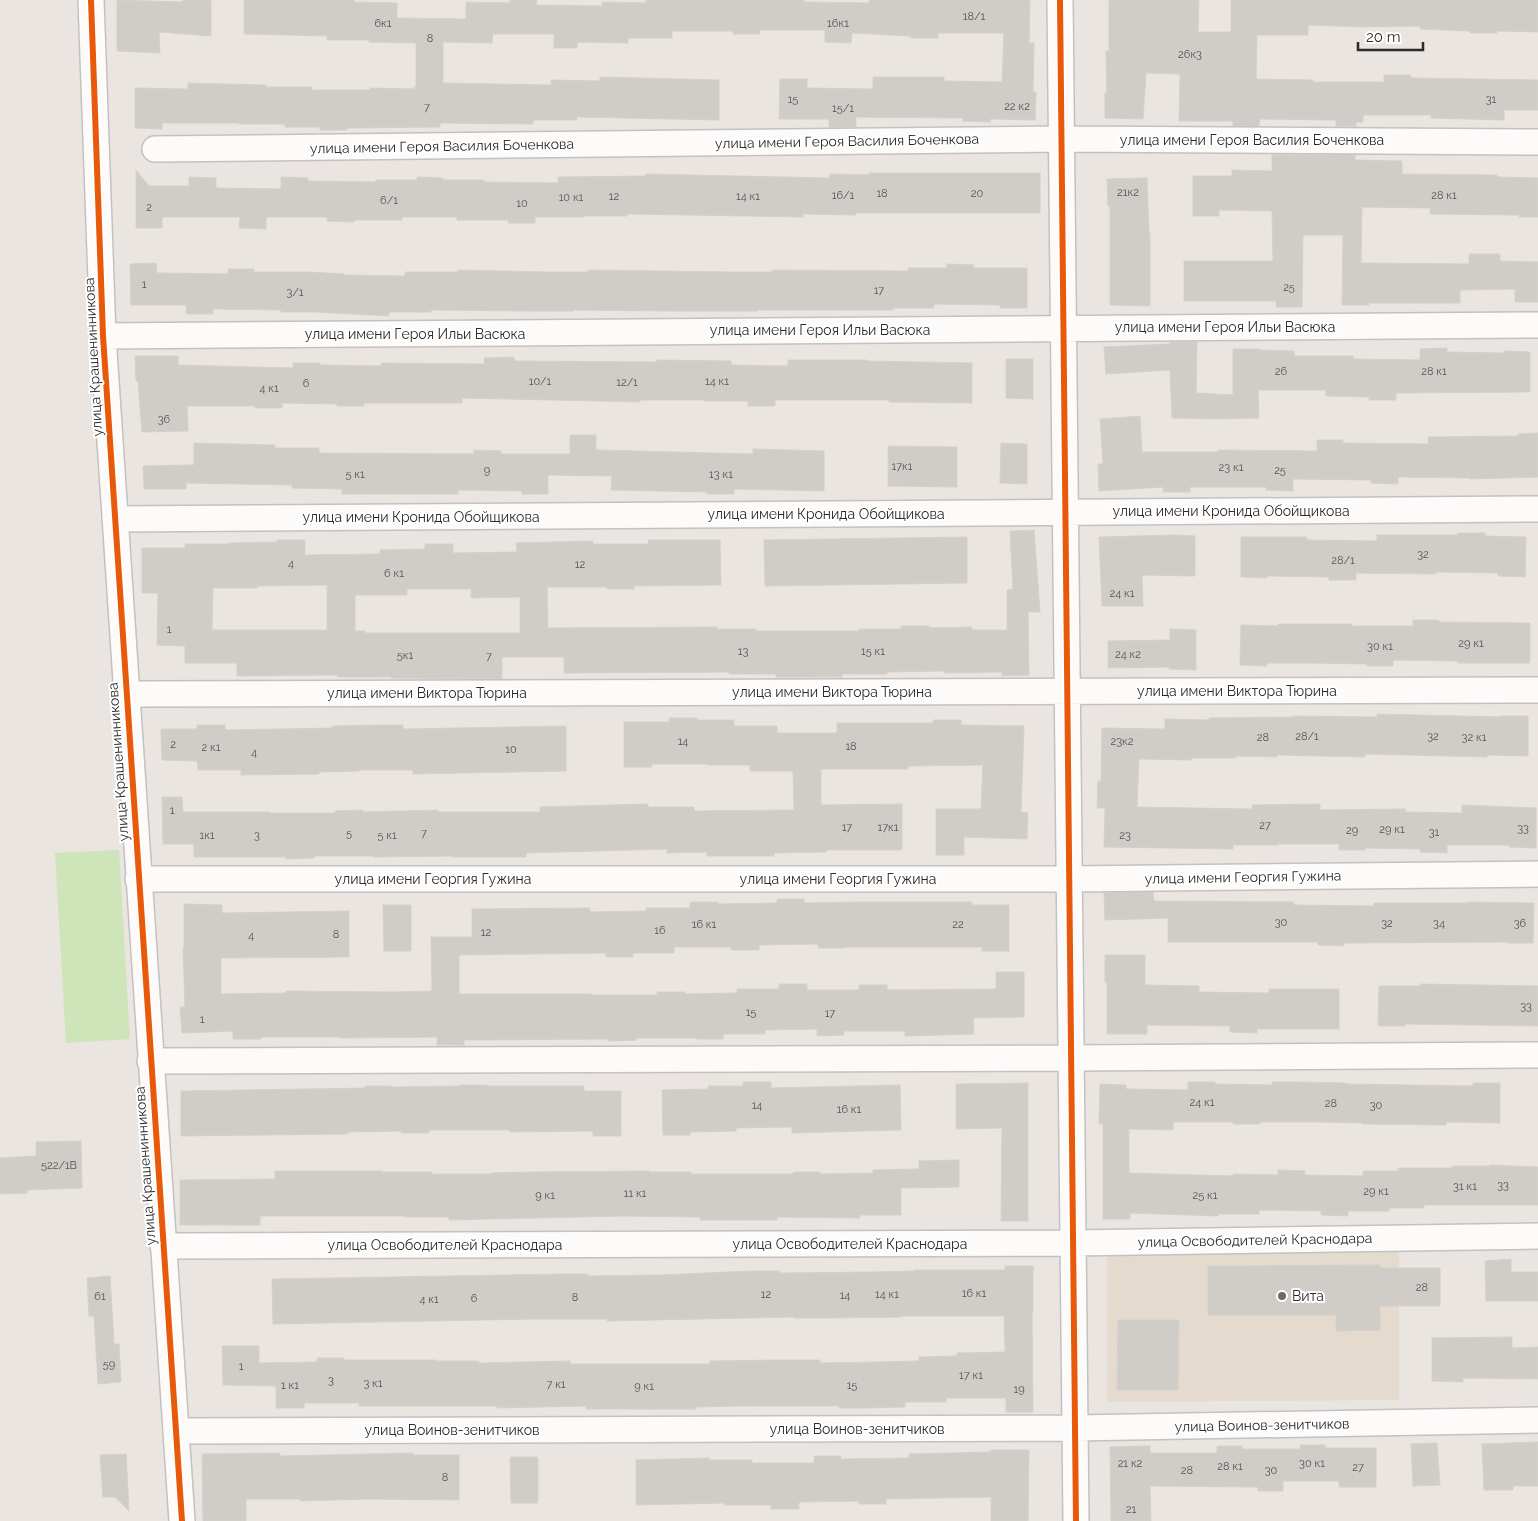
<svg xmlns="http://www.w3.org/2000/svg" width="1538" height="1521" font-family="Raleway,sans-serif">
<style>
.education{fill:#e4dbce}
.green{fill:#cee4b9}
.building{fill:#d0cdc9;stroke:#d4d0cc;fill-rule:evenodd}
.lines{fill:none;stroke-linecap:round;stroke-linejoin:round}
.minor-casing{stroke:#c3c1c1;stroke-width:28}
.minor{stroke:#fcfbfa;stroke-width:25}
.cycleway-casing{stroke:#fff;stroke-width:9}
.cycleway{stroke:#e8590c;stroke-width:6}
.poi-dot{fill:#6e6c6a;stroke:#fff;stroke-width:2}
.labels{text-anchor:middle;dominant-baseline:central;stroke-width:4;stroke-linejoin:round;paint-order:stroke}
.number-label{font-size:11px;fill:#555453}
.street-label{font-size:14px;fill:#2b2b2b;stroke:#fff}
.poi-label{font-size:14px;fill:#2b2b2b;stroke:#fff;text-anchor:start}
</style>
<rect width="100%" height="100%" fill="#eae5e0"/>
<path class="education" d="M1399 1252V1400L1107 1402V1253Z"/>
<path class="green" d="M119 850 130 1039 66 1043 55 853Z"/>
<path class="building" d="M117 0 183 2V0H211V36L159 32 160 53 117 51Z
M244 0H354V2L397 3V18L466 19V2L510 3V0H537L536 5 602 6V2L646 3V0H804V2L869 3V0H1030L1029 43H1034L1033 92H1036L1035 120 990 119V122L963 121V118L856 117V127H829V119H779L780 79H807V88L873 89V77H944V81L1002 82 1004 33H938V38H911V36L852 33 851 43 825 42V30H760V34H733V31H672V38H628V43L577 42V48H554V34H493L492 43 443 42V83L551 85V80L600 81V77L719 80V120L577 117V120H533V124L440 123V127L347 128V130H320V127H285V124H239V123H162V129L135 128V88L188 89V83L266 85V87H312V90H370V88L414 89V87H416V43L369 42V40H327V36L244 34Z
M1109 0H1199L1198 32H1231V0H1538V32L1497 31V33H1470V31L1420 29V26L1364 27 1308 25V35H1257L1256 79 1313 80V82H1384V75H1411V78L1538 80V110H1504V120L1431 118V115H1363V122H1356V126H1336V120L1260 119 1259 126H1233V121H1179L1180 74 1146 73 1143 119 1105 118V93H1107L1106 51H1109Z
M1272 155H1355V160L1402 161V174L1497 175V177L1538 178V217H1519V215L1430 214V208L1362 207 1361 263 1469 264V254H1500V261L1538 262V302H1515V289L1460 290V303H1369V305H1342L1343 235H1303L1302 307H1276V301H1184V261H1273L1272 211 1219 210V216H1193V176H1232V170L1272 171Z
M136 170 149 186H189V177L216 178V188L281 189V177L308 178V181L375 182 376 180H417V177L443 178V180H484V182L558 183V177L646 176V174L829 178 830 174 869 175V173H1040V213H856V215L803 214V217L627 214V216H584V217H535V223H508V220H457V217H402V220H354V222L327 221V217H266V229L239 228 240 217H162V228H136Z
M1147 178 1149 233H1150V306L1110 305V206H1108L1107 179Z
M156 263 157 273 228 274V269H254V272H308L344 274V275L405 276V272H458V270L548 272H588V270L732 272H772V270L908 271V268H947V264L974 265 973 268H1027V308H1000V305L934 304V308H893V310H758V311H668L574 310V311H525L431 310V312H389V316L317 312H281V310L213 309V314H186V305H131L130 264Z
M1170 342H1197L1196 393 1233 395V349H1259V350L1294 351V356H1353V359L1420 360V349L1447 348V352L1504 353V351L1530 352V392L1396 393V400H1369V397L1326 396V390H1258L1259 418 1217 419 1172 418 1170 370 1106 374 1104 347 1170 344Z
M135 356H178V365L293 368V363H320V365L381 366V363L485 364 484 358 514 357V361L657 362V360L731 361V365L788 366V360H867V361L972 363V403L889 402V400H775V406H748V401H704V400H640V402L462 398V403H364V406H337V404L282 403V408H255V406H187L188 431 142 432 138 381H136Z
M1006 359H1033V399L1006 398Z
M1140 416 1142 452H1218V450L1317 451V440H1343V443L1428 444V437L1518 436V434L1538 433V477L1470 479V478L1398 477V484L1371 483V480L1293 479V491L1266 490V487H1190V492H1163L1164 487 1099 491 1098 464H1103L1100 419Z
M570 435H596V450L753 454V449L824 451V491L734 489V494H707V492L611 490 612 476 548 475V494H522V491L458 490V494H342V489L292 488V485L186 483V489H144L143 466 194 465V443L275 445V448H319V453L474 454V450L501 451V454H570Z
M1001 443 1027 444V484L1000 483Z
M888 446 957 447V487L888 486Z
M1034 530 1040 612H1028L1029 675 1002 676V672L945 673V671L887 672V674H842V677H776V674H729V672L564 673V657H502V679L391 678V677H338V675L237 676V663H185V646L157 645 158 593H142V548H185V544H229V543L277 542V540H305V555L380 554V550L425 549V544H453V553L517 552 516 543 593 541V544H649L648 540H720L721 585 634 586V589H607V587H547L548 628 717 627V629H756V631H859V629H901V626H929V628L972 627V630H1007V590L1013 589 1010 531ZM327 585V630H212L213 588H257V586ZM407 589H471V598L520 597V633H365V631H355V595H407Z
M1458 533H1485V536L1526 537 1525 577 1498 576V573L1436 572V574L1356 573V580H1329V577L1267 576V578L1241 577V537H1307V540L1377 541V535H1458Z
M1175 535 1195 536V576L1142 575 1143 606H1102L1099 537Z
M967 537V583L765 586 764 540Z
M1413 620H1439V622L1530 623V663H1458V661L1393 660V666H1367V664L1305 663H1267V666L1240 665 1241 625 1278 626V624H1352V626H1413Z
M1170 629 1196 630V670L1169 669V667L1108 668V641L1170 640Z
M1377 714 1501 717V716H1528V756L1487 755V757L1365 754V757L1277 755V757L1236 756V758H1191V760L1139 759 1137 807 1252 809V805L1320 804V810L1406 809 1405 812 1462 813V805L1536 808V848L1509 847V845H1447V853L1420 852V849L1365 848V850H1339V844H1278V845H1233V849L1104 847 1105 808H1097L1098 781H1101L1102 728 1165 729V719L1209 720V718L1293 717V716L1377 717Z
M669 718H697V720H734V726H777V733H837V723H933V720H961V725L1024 726 1021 812 1028 813 1027 839 964 837V855H936V809H981L983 765 908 766V769H821V805L902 804V850H826V852L774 853V856H707V852L667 853V849L526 853V857H452V856L374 857V856H314V858L286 859V857H194V844H163L162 797H182L183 812H270V813H335V811L363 810V812L438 810V812H540V807L648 804V807H694V811L794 810 793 771H750V765H707V764H652V767H624V722H669Z
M197 725H225V730L332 728V726L376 725H403V729L566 726V771L413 774V770H359V771L319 772V774L241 775V770H198L197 761 162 760 161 729H197Z
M1153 892 1154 901 1294 902V905L1374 906V903H1469V902L1534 903 1533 943H1507V942L1344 943V946L1318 945V942H1168V918L1105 920 1104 893Z
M777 899H804V903L858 902H972V905H1009V951H982V947H845V948H818V944L759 945V950H731V947H674V953H633V957H606V953L459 955V994H592V995H657V992H685V994L737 993V989H779V984H807V990H859V985H887V990L996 989V972H1024V1017L973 1018 974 1034 905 1036V1031H844V1035L817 1036V1029L765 1030V1034H723V1039H696V1038H636V1040L608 1041V1039L464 1040V1045H437V1037L341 1038V1037H261V1039H233V1031L182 1033 180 1007H185L183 948H184V904L222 905V913L349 911V957L221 958V994L286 993V991L393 992 432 991 431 937H472V909L590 908V912L646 911V908H690V902H718V904L777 903Z
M383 905H411V951H384Z
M1105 955H1145V985L1199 986V992L1269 993V989H1339V1029H1257V1033L1230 1032V1026L1147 1025V1034H1107V982H1105Z
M1420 984 1538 986V1026L1405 1024V1026H1378L1379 986H1420Z
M743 1082H771V1088L900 1085 901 1130 792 1133V1127L736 1128V1131L690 1132V1135H663L662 1090 708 1089V1086H743Z
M1188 1082H1215V1084L1272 1085V1082H1299L1345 1083V1084L1473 1086V1083H1500V1123L1446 1122V1125L1362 1124V1123L1318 1122H1260V1124H1233V1122H1173V1130L1129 1129V1173L1233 1176V1174L1278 1175V1170L1305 1171V1175L1363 1176V1171H1398V1168H1452V1166H1490V1165L1538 1167V1205H1424V1208H1389V1211H1348V1216L1321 1215V1211L1259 1210V1214H1218V1216L1130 1213V1219H1103V1124H1099L1100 1084 1126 1085V1089L1188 1090Z
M1028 1083V1221H1001L1002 1128 956 1129V1084Z
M460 1085H487V1086H584V1091H621V1136H593V1131L510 1132V1130H429V1133H401V1131L348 1132V1134L181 1136V1091L365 1088V1086H392V1087L460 1086Z
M81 1141 82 1188 27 1190V1193L0 1194V1158L36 1156V1142Z
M959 1160V1187L901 1188V1215H860V1218L777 1217V1220H700V1217L622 1216 449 1220V1217H405V1216H260V1225H180V1180L275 1179V1171H382V1172H432V1174H491V1173L531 1172 649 1171V1172H691V1174H793V1172H820V1174L873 1173V1170L919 1169V1161Z
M1511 1259V1272H1538V1301H1486L1485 1261Z
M1380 1265V1268H1440V1306H1380V1330L1336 1331V1315H1208V1266Z
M1005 1266H1033V1311H1032L1033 1412H1006V1398H946V1402H905V1407L866 1408H839V1406H738L696 1407V1409H586V1406L497 1408V1406H359V1403H304V1408H276V1386L223 1385 222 1346H259V1363L317 1362V1358H344V1360H436V1361H479V1363L570 1361V1364H710V1361L775 1360H820V1363L877 1362 919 1361V1357L957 1356V1353L1005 1352 1004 1316H901V1317L831 1318H794V1317L607 1321V1319H538L273 1324 272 1279 561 1274H588V1276L659 1275 752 1271H780V1273L873 1272 914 1271V1270H1005Z
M110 1276 114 1344H119L121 1382 98 1384 94 1316H89L87 1278Z
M1118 1320H1179L1178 1390H1117Z
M1512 1337V1348L1538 1347V1379L1463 1378V1382L1432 1381V1338Z
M1538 1442V1486H1513V1490H1484L1482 1444Z
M1437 1443 1440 1485 1413 1486 1411 1444Z
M1300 1445H1325V1448H1376V1487H1339V1481H1283V1491H1258V1487L1150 1486 1151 1521H1111L1110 1447 1150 1446V1453H1217V1446H1242V1449H1300Z
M991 1450H1029L1028 1521H991V1497L886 1499V1504H859V1501L799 1502V1509H771V1505H725V1503L636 1505V1460L709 1458V1460H752V1463H814V1456H841V1459L909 1458V1454L991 1452Z
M280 1453V1456L413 1453V1455H459V1500L370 1499 300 1501V1499H246V1521H203L202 1454Z
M126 1454 129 1511 115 1497H103L100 1455Z
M510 1457H538V1503H511Z"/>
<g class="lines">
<g class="minor-casing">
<path id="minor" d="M91 0 103 336 182 1521
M1060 0 1076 1521
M155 149 1062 139 1538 142
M103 336 1538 325
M115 519 1538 509
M126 694 1538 690
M138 879H1070L1538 874
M150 1061 1071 1058 1538 1055
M163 1246 1073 1243 1538 1236
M176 1431 1075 1428 1538 1420"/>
</g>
<use href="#minor" class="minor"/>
<g class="cycleway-casing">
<path id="cycleway" d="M91 0 103 336 182 1521
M1060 0 1076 1521"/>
</g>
<use href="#cycleway" class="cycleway"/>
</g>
<circle class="poi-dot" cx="1282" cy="1296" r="5"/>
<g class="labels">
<g class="number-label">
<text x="974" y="16">18/1</text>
<text x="383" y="23">6к1</text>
<text x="838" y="23">16к1</text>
<text x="430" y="38">8</text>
<text x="1190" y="54">26к3</text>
<text x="793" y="99">15</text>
<text x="1491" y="99">31</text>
<text x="1017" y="106">22 к2</text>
<text x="427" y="107">7</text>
<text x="843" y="108">15/1</text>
<text x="1128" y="192">21к2</text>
<text x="882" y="193">18</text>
<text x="977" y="193">20</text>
<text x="843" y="195">16/1</text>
<text x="1444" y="195">28 к1</text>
<text x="614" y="196">12</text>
<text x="748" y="196">14 к1</text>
<text x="571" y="197">10 к1</text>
<text x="389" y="200">6/1</text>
<text x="522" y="203">10</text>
<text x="149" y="207">2</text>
<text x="144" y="284">1</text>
<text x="1289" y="287">25</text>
<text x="879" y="290">17</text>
<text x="295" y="292">3/1</text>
<text x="1281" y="371">26</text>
<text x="1434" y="371">28 к1</text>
<text x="540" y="381">10/1</text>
<text x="717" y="381">14 к1</text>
<text x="627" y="382">12/1</text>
<text x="306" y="383">6</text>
<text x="269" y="388">4 к1</text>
<text x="164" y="419">36</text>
<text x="902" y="466">17к1</text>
<text x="1231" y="467">23 к1</text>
<text x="487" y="470">9</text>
<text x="1280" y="470">25</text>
<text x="355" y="474">5 к1</text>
<text x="721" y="474">13 к1</text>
<text x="1423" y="554">32</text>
<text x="1343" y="560">28/1</text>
<text x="291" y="563">4</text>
<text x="580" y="564">12</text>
<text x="394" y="573">6 к1</text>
<text x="1122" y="593">24 к1</text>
<text x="169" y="629">1</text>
<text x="1471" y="643">29 к1</text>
<text x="1380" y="646">30 к1</text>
<text x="743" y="651">13</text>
<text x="873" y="651">15 к1</text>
<text x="1128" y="654">24 к2</text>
<text x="405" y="655">5к1</text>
<text x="489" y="656">7</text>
<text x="1307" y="736">28/1</text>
<text x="1433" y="736">32</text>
<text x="1263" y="737">28</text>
<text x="1474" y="737">32 к1</text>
<text x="683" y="741">14</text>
<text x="1122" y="741">23к2</text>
<text x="173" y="744">2</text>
<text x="851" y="746">18</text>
<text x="211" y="747">2 к1</text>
<text x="511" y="749">10</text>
<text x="254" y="752">4</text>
<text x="172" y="810">1</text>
<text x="1265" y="825">27</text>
<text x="847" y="827">17</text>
<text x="888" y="827">17к1</text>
<text x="1523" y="828">33</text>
<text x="1392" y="829">29 к1</text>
<text x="1352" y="830">29</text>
<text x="1434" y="832">31</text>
<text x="349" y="833">5</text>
<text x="424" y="833">7</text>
<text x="207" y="835">1к1</text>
<text x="257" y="835">3</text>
<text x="387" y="835">5 к1</text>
<text x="1125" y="835">23</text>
<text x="1281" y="922">30</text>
<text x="1387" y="923">32</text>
<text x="1439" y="923">34</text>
<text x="1520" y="923">36</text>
<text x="704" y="924">16 к1</text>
<text x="958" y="924">22</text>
<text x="660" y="930">16</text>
<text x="486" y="932">12</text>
<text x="336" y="934">8</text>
<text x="251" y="935">4</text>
<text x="1526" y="1006">33</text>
<text x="751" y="1012">15</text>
<text x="830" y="1013">17</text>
<text x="202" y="1019">1</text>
<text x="1202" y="1102">24 к1</text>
<text x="1331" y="1103">28</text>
<text x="757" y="1105">14</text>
<text x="1376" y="1105">30</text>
<text x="849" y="1109">16 к1</text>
<text x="59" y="1165">522/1В</text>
<text x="1503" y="1185">33</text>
<text x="1465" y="1186">31 к1</text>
<text x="1376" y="1191">29 к1</text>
<text x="635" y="1193">11 к1</text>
<text x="545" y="1195">9 к1</text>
<text x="1205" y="1195">25 к1</text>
<text x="1422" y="1287">28</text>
<text x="974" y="1293">16 к1</text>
<text x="766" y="1294">12</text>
<text x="887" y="1294">14 к1</text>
<text x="845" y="1295">14</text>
<text x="100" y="1296">61</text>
<text x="575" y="1297">8</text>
<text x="474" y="1298">6</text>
<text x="429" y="1299">4 к1</text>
<text x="109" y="1364">59</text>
<text x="241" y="1366">1</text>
<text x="971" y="1375">17 к1</text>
<text x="331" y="1380">3</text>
<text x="373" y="1383">3 к1</text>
<text x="556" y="1384">7 к1</text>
<text x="290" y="1385">1 к1</text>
<text x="852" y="1385">15</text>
<text x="644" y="1386">9 к1</text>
<text x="1019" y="1389">19</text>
<text x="1130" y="1463">21 к2</text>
<text x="1312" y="1463">30 к1</text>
<text x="1230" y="1466">28 к1</text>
<text x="1358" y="1467">27</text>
<text x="1187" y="1470">28</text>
<text x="1271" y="1470">30</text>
<text x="445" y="1477">8</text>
<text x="1131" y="1509">21</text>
</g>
<g class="street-label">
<text x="1252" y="140">улица имени Героя Василия Боченкова</text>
<text transform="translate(847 141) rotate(-1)">улица имени Героя Василия Боченкова</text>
<text transform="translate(442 146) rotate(-1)">улица имени Героя Василия Боченкова</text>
<text x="1225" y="327">улица имени Героя Ильи Васюка</text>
<text x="820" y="330">улица имени Героя Ильи Васюка</text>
<text x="415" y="334">улица имени Героя Ильи Васюка</text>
<text transform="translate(93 357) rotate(-93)">улица Крашенинникова</text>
<text x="1231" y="511">улица имени Кронида Обойщикова</text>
<text x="826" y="514">улица имени Кронида Обойщикова</text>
<text x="421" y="517">улица имени Кронида Обойщикова</text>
<text x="1237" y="691">улица имени Виктора Тюрина</text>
<text x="832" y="692">улица имени Виктора Тюрина</text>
<text x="427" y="693">улица имени Виктора Тюрина</text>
<text transform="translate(118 762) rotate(-94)">улица Крашенинникова</text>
<text transform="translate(1243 877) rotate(-1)">улица имени Георгия Гужина</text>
<text x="433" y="879">улица имени Георгия Гужина</text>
<text x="838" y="879">улица имени Георгия Гужина</text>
<text transform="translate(145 1166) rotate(-94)">улица Крашенинникова</text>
<text transform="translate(1255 1240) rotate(-1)">улица Освободителей Краснодара</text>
<text x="850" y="1244">улица Освободителей Краснодара</text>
<text x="445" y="1245">улица Освободителей Краснодара</text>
<text transform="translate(1262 1425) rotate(-1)">улица Воинов-зенитчиков</text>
<text x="857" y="1429">улица Воинов-зенитчиков</text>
<text x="452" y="1430">улица Воинов-зенитчиков</text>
</g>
<g class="poi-label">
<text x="1292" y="1296">Вита</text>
</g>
</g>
<path d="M1358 42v8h65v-8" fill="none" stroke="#2b2b2b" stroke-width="2.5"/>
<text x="1366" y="42" font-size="15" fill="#2b2b2b" stroke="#ffffff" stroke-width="4" paint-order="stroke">20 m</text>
</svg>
